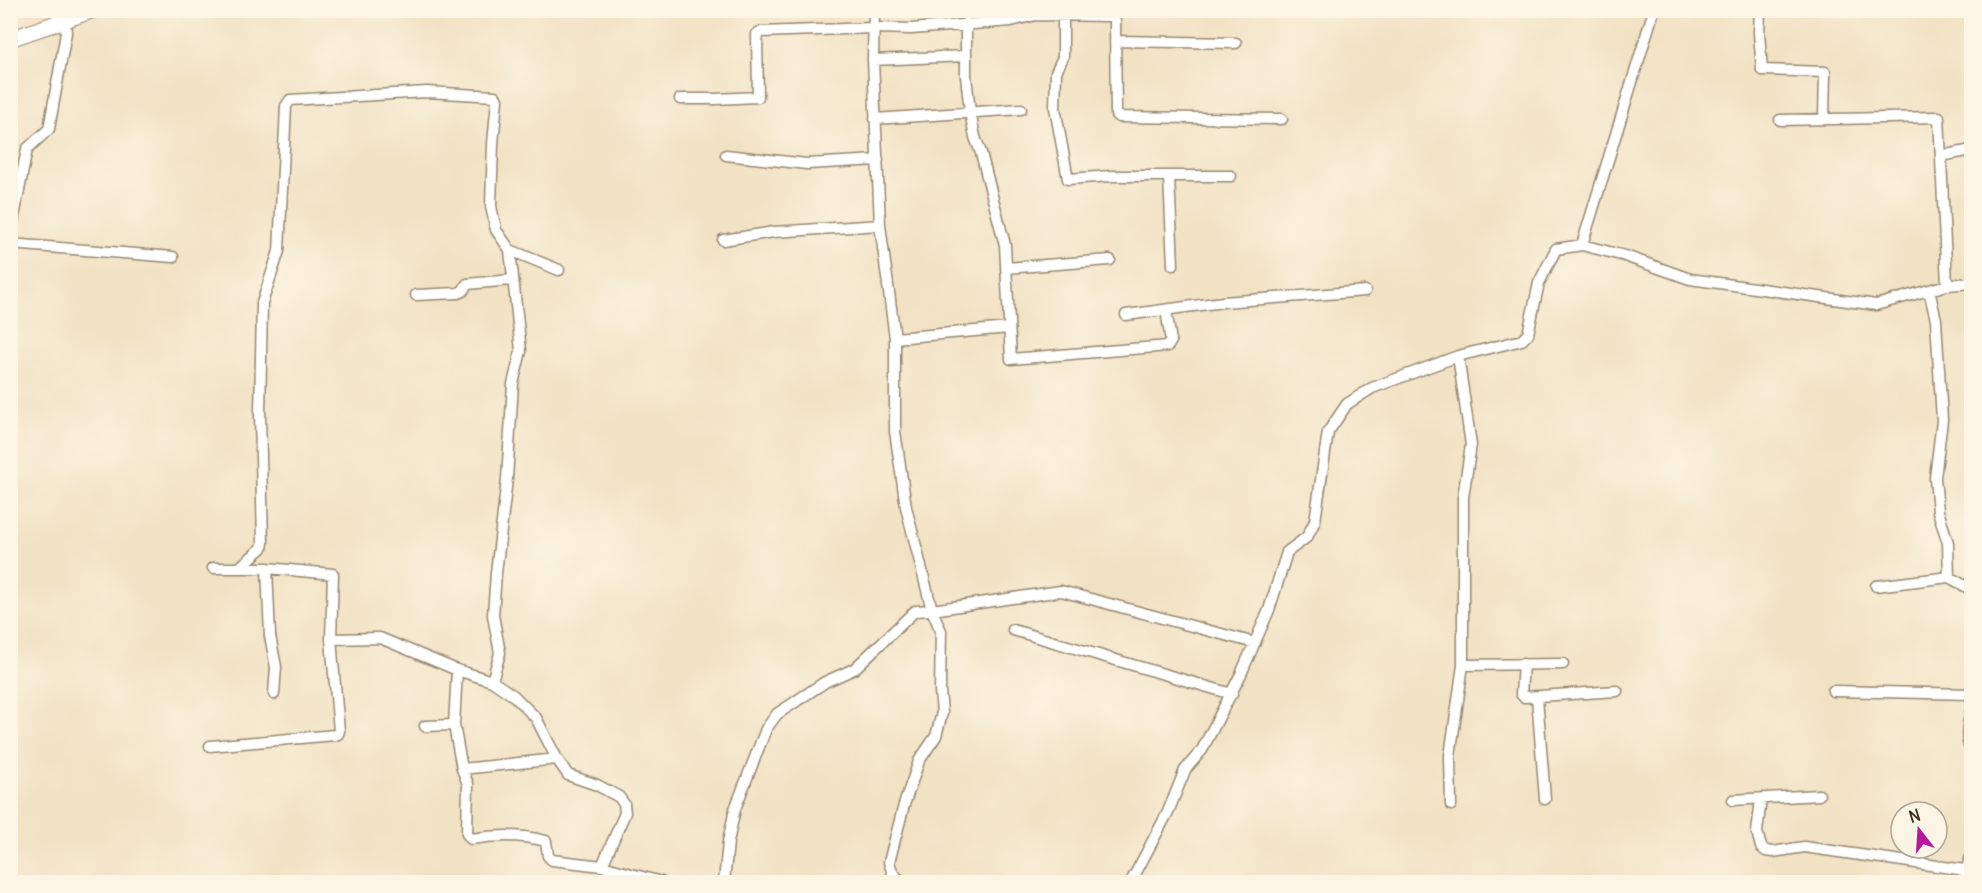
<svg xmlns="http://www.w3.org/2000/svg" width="1982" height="893" font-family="Delius,sans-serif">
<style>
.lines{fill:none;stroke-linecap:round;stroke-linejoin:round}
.street-casing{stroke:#968671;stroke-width:13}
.primary-casing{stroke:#968671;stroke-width:17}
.street{stroke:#fff;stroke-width:10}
.primary{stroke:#fff;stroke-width:15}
</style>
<rect width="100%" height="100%" fill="#fcf5e5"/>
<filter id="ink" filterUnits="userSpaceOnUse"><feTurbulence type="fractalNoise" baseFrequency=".0167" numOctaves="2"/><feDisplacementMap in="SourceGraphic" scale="12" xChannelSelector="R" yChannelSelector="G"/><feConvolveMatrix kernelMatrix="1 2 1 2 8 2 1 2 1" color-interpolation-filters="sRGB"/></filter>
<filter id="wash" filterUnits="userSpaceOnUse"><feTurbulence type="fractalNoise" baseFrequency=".008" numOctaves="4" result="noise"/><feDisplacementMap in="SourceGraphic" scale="24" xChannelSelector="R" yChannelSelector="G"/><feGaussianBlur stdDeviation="1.35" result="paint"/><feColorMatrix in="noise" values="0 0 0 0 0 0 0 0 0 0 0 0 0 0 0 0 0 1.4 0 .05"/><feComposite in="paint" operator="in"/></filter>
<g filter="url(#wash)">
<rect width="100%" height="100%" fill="#f2e2c4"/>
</g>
<g filter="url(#ink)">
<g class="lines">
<g class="street-casing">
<path id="street" d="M874 10 873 60 880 225 895 338V431L906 507 932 610 941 631 940 691 942 713 936 736 919 761 904 805 889 862 893 874 903 882
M1760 10 1759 33 1762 70 1825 72 1824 119
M1063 11V57L1056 72 1055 108 1068 179 1111 176H1231
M966 23V76L970 112 975 137 981 153 1005 245 1011 359 1168 346 1171 341 1166 310
M1115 41 1236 43
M873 60 966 56
M680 99H715L758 97 757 34 760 32 873 28 911 29 1011 21 1036 15 1110 16 1114 17 1115 21 1116 115 1119 117 1282 119
M875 119 1021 109
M1780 120 1939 117 1947 285
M726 155 807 164 878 160
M1941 156 1972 150
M1169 176 1173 265
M10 237 27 149 49 129 66 33 65 20
M723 240 774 232 880 225
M10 244 173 257
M1582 245 1654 10
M1006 268 1110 260
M1929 290 1936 320 1942 420 1935 478 1938 511 1948 543 1949 577
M416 295 458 293 463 291 467 284 512 280
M1126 315 1223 302 1365 291
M895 338 1009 328
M239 568 262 548 263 543 260 414 262 303 279 251 286 106 290 100 427 92 495 96 497 100 493 144 491 206 496 230 510 250 559 270
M267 568 270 636 276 667 274 694
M1876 586 1949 577 1972 590
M1013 630 1232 694
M331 639 380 638 457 670 492 681 514 696 536 718 557 759 568 775 597 785 619 797 624 804 625 813 602 866
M1523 664 1521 694 1524 697 1617 691
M1463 665 1563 664
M492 681 500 653 493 615 496 573 507 479 513 384 521 351 510 250
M1833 691 1972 694
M1537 697 1545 799
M1972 707C1968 723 1964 738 1972 753
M454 725 457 670
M425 726 454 725 462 769 468 784 467 834 471 839C495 835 523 835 546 841L548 856 552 860 602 866 661 882
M210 746 335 735 338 734 339 731 331 639 333 574 267 568H213
M462 769 557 759
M1761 799 1757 832 1761 847 1766 851 1773 852 1804 847 1965 870
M1733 800 1819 795
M1451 805 1450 756 1463 665V497L1471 445 1458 356
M724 882 728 842 735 809 766 729 777 714 825 682 854 669 915 611 932 610 1061 591 1255 643
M1131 882 1168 812 1185 770 1202 750 1241 674 1269 610 1287 552 1307 537 1315 521 1328 432 1347 404 1372 388 1458 356 1522 340 1528 334 1539 283 1556 249 1582 245 1625 256 1690 279 1876 305 1947 285 1972 283
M1962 882 1972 854"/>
</g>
<g class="primary-casing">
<path id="primary" d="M10 39 94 10"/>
</g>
<use href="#street" class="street"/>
<use href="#primary" class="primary"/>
</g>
</g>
<rect width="1982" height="893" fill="none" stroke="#fcf5e5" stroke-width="36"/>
<g transform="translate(1919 830) rotate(343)"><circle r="28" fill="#fcf5e5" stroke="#afa495" stroke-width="1.5"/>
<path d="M0-4.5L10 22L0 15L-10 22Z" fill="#b5179e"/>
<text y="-9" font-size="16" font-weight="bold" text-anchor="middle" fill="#3b2a1e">N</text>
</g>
</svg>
